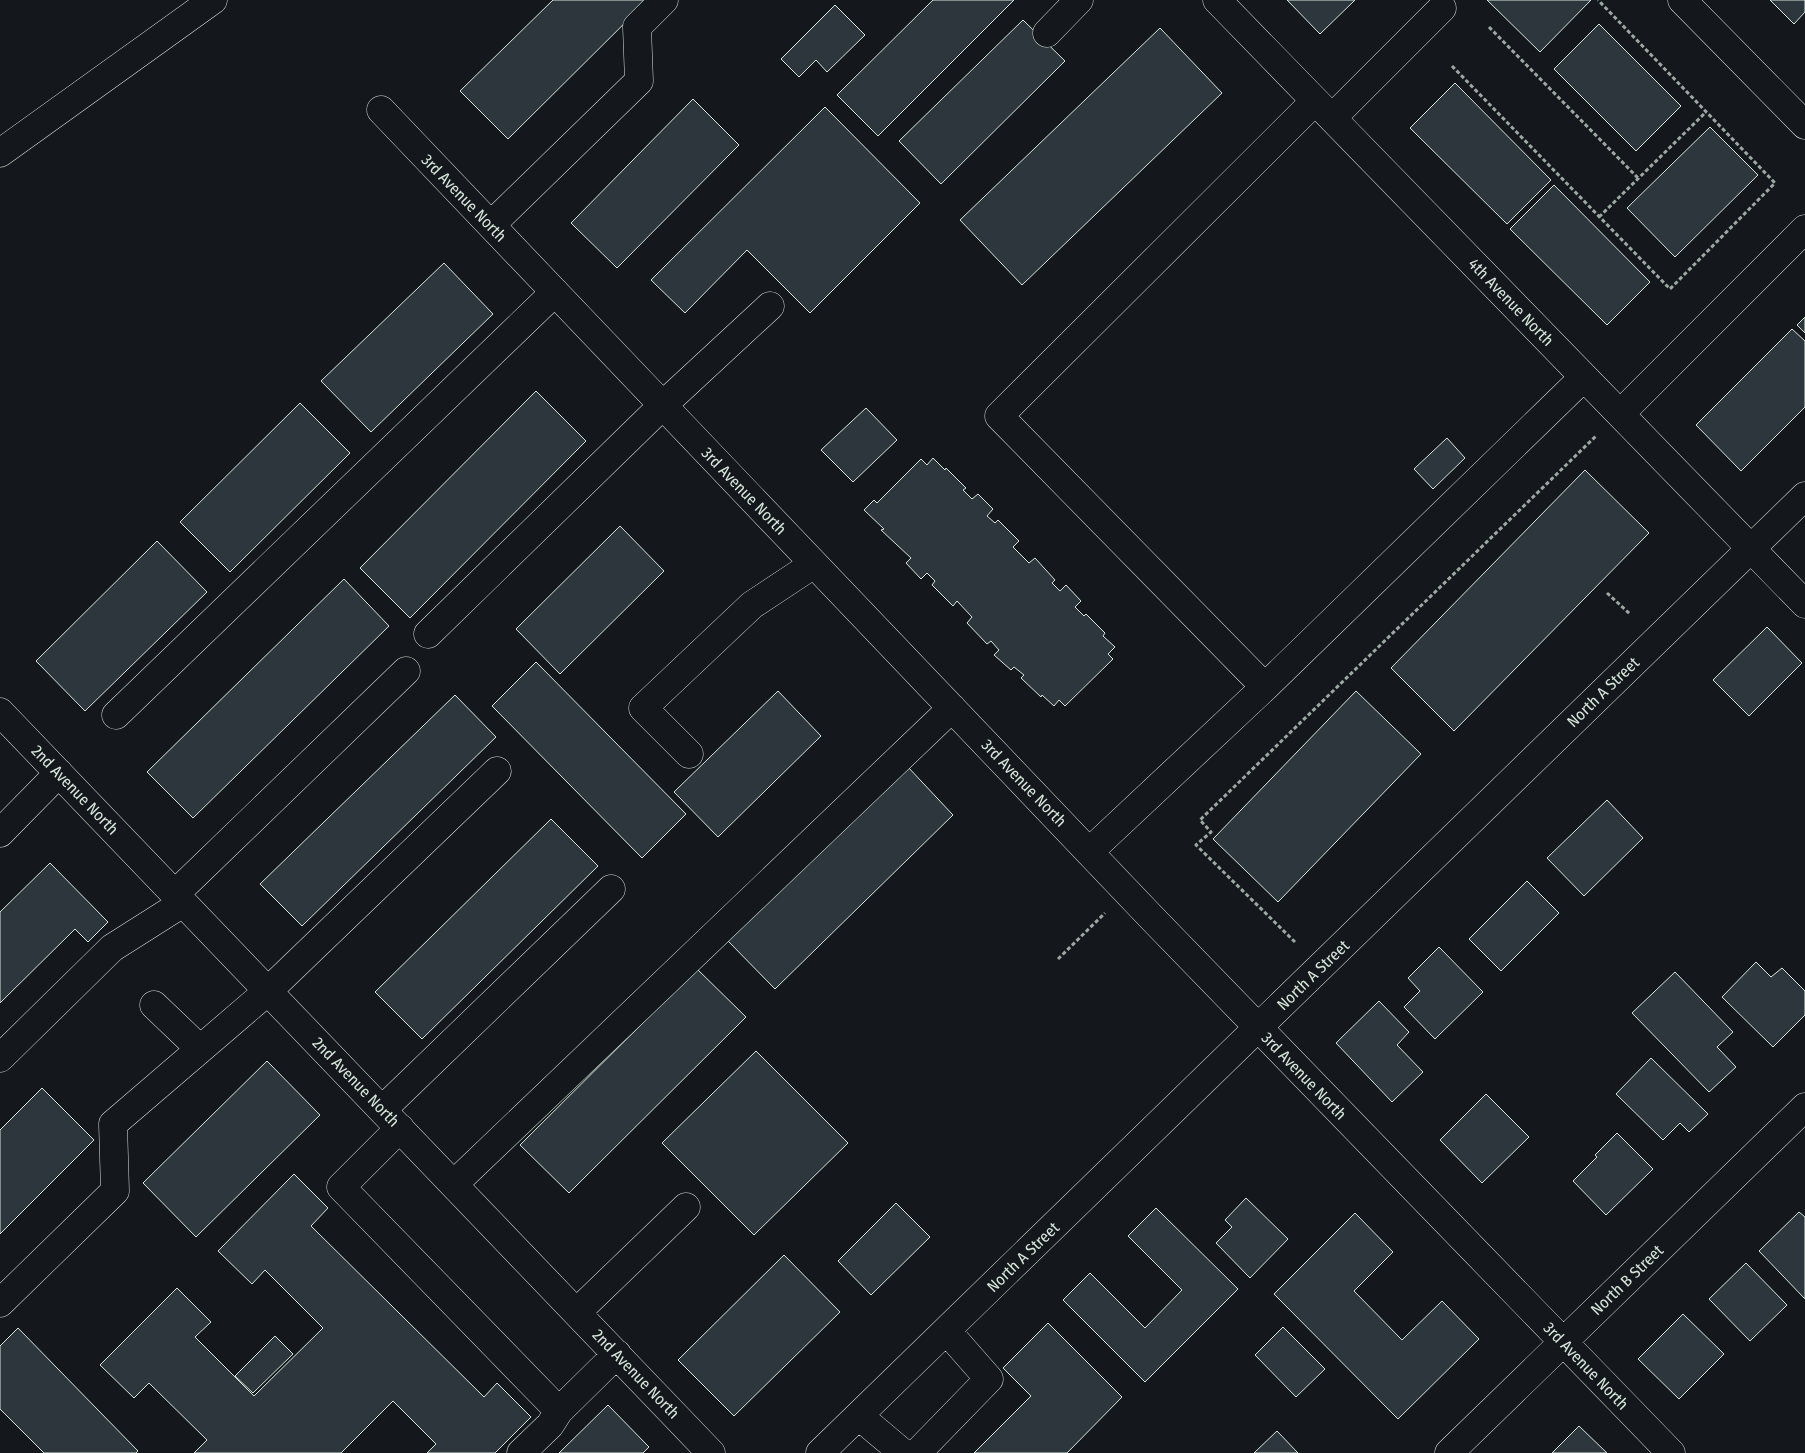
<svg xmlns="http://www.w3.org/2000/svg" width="1805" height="1453" font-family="'Fira Sans Condensed',sans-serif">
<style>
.building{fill:#2c363c;stroke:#d8e6dc}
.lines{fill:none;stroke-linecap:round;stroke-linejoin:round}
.minor-casing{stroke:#d8e6dc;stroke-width:29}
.highway-casing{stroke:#d8e6dc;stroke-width:29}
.path{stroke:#9da8a2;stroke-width:3;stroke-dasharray:4 2.5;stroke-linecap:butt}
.minor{stroke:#14181c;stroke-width:28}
.highway{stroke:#14181c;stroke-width:28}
.labels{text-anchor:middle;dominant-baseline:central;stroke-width:4;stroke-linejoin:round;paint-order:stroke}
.street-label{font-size:16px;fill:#d8e6dc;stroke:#14181c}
</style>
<rect width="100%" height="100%" fill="#14181c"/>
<path class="building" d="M553 0H648L508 139 460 91Z
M933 0H1014L878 136 837 95Z
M1287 0H1355L1320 34Z
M1487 0H1591L1540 52Z
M1770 0H1805V12L1794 24Z
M835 5 865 35 827 72 816 60 799 77 781 59Z
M1023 20 1065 61 941 184 899 141Z
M1599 24 1681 106 1636 151 1554 69Z
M1160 28 1222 93 1022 285 960 220Z
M1455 83 1551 180 1507 224 1410 128Z
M693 99 739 145 617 268 571 223Z
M825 107 920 203 810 313 747 250 685 313 651 280Z
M1710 127 1758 175 1675 257 1627 208Z
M1554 185 1650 282 1607 325 1510 229Z
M444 263 493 314 371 432 321 381Z
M1805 317V333L1797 325Z
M1792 329 1805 341V407L1741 471 1696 425Z
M536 391 586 441 410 618 360 568Z
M300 403 350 453 230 572 180 522Z
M866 408 897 440 853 482 821 450Z
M1447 438 1465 458 1433 489 1414 469Z
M933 458 945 470 946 468 966 488 963 490 972 499 978 494 993 509 987 516 995 523 998 520 1019 541 1013 547 1029 563 1035 558 1055 580 1052 583 1060 591 1066 585 1081 601 1075 607 1084 616 1086 614 1105 633 1103 636 1115 647 1108 654 1113 659 1065 706 1059 700 1054 706 1042 695 1041 697 1021 678 1024 675 1014 667 1011 670 994 655 999 650 991 641 987 644 967 623 972 617 957 601 953 606 932 585 935 581 927 573 921 579 906 563 911 558 881 530 884 529 864 510 874 500 877 503 921 459 927 465Z
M1585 470 1649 533 1454 731 1391 668Z
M620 526 664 571 560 674 516 629Z
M157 541 207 592 85 711 36 661Z
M344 579 389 626 193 818 147 772Z
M1767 627 1802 663 1749 716 1713 680Z
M536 662 686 814 642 858 492 706Z
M778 691 821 736 718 837 674 792Z
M1356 691 1421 754 1278 902 1213 839Z
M455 695 496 737 302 926 260 884Z
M907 766 953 815 775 989 728 941Z
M1607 800 1643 838 1584 896 1547 858Z
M551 819 598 866 422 1039 375 992Z
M50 863 108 922 88 942 75 929 0 1003V912Z
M1527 881 1559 913 1501 971 1469 939Z
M1439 947 1483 992 1435 1039 1404 1007 1420 991 1408 978Z
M1756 962 1771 977 1782 968 1805 991V1015L1773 1047 1722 997Z
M697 969 746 1017 569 1193 520 1145Z
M1675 972 1733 1032 1717 1047 1736 1067 1709 1092 1632 1013Z
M1379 1001 1409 1032 1397 1045 1423 1072 1392 1102 1336 1043Z
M756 1051 848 1143 754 1235 662 1143Z
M1651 1058 1708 1114 1689 1132 1680 1123 1663 1140 1616 1094Z
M267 1061 320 1115 196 1237 143 1183Z
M42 1088 94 1140 0 1234V1130Z
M1486 1094 1529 1137 1482 1183 1440 1140Z
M1617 1133 1653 1169 1606 1215 1573 1181 1597 1157 1595 1155Z
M294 1174 328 1208 311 1226 484 1397 497 1383 531 1417 495 1453H427L436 1444 393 1401 341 1453H194L207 1440 149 1383 134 1398 100 1365 177 1288 211 1322 195 1337 254 1396 323 1328 265 1270 252 1284 218 1251Z
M1246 1198 1288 1239 1250 1278 1216 1243 1232 1227 1225 1220Z
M896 1203 930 1237 871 1295 838 1261Z
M1156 1208 1238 1289 1145 1382 1063 1300 1090 1273 1145 1328 1182 1290 1128 1236Z
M1799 1212 1805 1217V1299L1759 1251Z
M1355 1213 1393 1252 1354 1291 1402 1340 1442 1301 1479 1339 1398 1419 1274 1294Z
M784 1255 840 1312 734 1416 678 1360Z
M1746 1263 1787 1305 1750 1341 1709 1299Z
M1683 1314 1724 1354 1679 1399 1638 1359Z
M1048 1323 1122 1397 1067 1453H974L1031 1396 1003 1368Z
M1283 1327 1325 1369 1296 1397 1255 1355Z
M18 1328 138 1451 136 1453H44L0 1409V1346Z
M275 1336 293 1354 253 1393 235 1376Z
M608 1405 649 1447 643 1453H559Z
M1579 1426 1607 1453H1552Z
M1277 1431 1298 1453H1254Z"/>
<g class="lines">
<g class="minor-casing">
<path id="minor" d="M1217 0 1805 604
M1682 0 1805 125
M1047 33 1079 0
M1315 101 999 416 1265 687 1584 377
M381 110 1152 918 1671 1453
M1332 118 1442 8
M491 225 639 81 637 27 664 0
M1620 414 1805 229
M428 634 663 405 770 306
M0 712 711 1453
M116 715 555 292
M689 754 643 708 752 605 814 564
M0 833 59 773
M1089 852 1265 687
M175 894 406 671
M154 1005 200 1049
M0 1058 112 948 183 903
M382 1110 611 889
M400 1128 341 1187 559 1411 617 1354
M454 1184 952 708
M0 1303 115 1191 113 1124 268 991 497 771
M577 1312 686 1207
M859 1416 903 1453
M521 1453 550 1425 559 1411
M820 1453 1805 496
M917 1453 989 1379 947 1331
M1449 1453 1805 1107"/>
</g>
<g class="highway-casing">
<path id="highway" d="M0 153 213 0"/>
</g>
<path class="path" d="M1489 27 1638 178
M1452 66 1670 289 1775 183 1598 0
M1599 217 1706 112
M1607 593 1630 614
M1295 942 1196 845 1211 832 1200 820 1597 435
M1058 959 1105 913"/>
<use href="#minor" class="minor"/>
<use href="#highway" class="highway"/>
</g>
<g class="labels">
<g class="street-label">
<text transform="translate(464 198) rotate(46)">3rd Avenue North</text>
<text transform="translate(1511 302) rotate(46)">4th Avenue North</text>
<text transform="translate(744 491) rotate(46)">3rd Avenue North</text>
<text transform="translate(1603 692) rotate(-44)">North A Street</text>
<text transform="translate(1024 783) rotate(46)">3rd Avenue North</text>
<text transform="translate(75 790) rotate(46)">2nd Avenue North</text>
<text transform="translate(1313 975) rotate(-44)">North A Street</text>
<text transform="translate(1304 1076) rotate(46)">3rd Avenue North</text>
<text transform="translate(356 1082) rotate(46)">2nd Avenue North</text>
<text transform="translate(1023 1257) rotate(-44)">North A Street</text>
<text transform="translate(1627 1280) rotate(-44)">North B Street</text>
<text transform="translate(1586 1366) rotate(46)">3rd Avenue North</text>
<text transform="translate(636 1374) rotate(46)">2nd Avenue North</text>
</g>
</g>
</svg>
